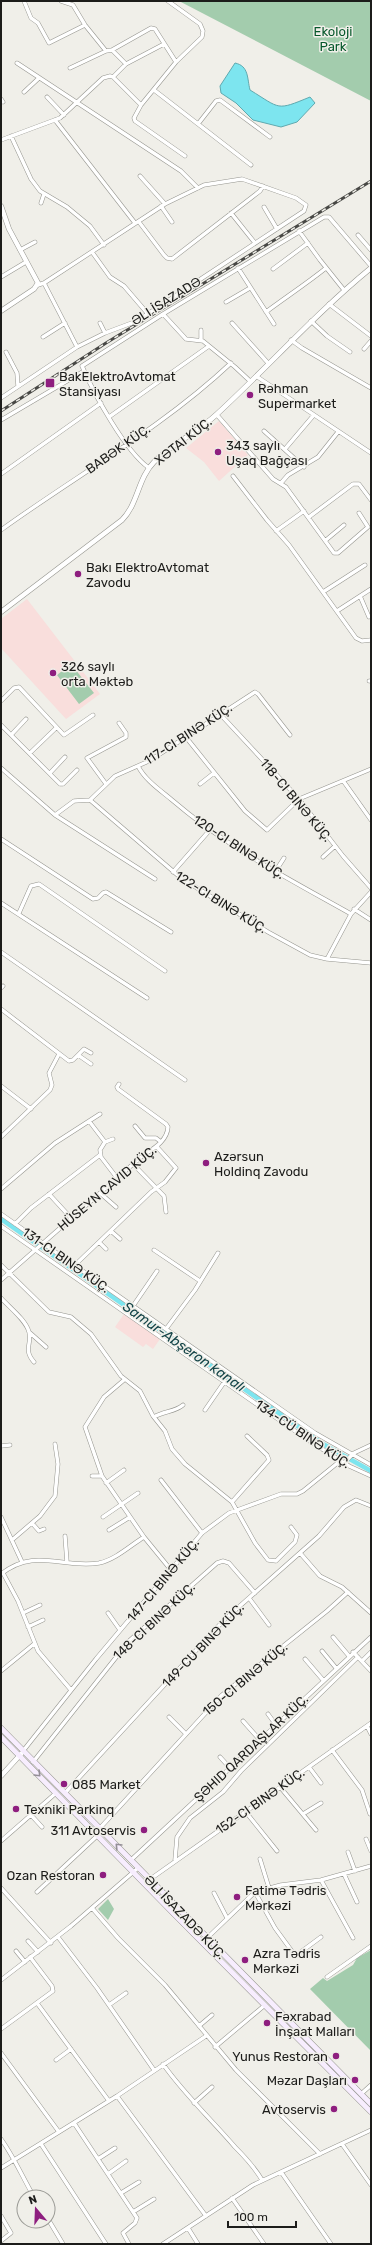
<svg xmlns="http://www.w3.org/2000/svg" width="372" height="2245" font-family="Rubik,sans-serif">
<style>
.education{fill:#f9dedc}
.green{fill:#a3ccad}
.water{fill:#7de5ef;stroke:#60a9af}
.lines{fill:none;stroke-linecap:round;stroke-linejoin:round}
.canal{stroke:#7de5ef;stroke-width:4.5}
.minor-casing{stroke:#95958f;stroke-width:4.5}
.tertiary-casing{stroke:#95958f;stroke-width:5.5}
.secondary-casing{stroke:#95958f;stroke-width:6}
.minor{stroke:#fff;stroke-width:3.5}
.tertiary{stroke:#fff;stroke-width:4.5}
.secondary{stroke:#f7edfe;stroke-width:5}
.rail-casing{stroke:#484845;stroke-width:3}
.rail{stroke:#f0efe9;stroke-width:1.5;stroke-dasharray:4.5;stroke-linecap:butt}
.oneway{stroke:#948f97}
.poi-dot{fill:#8e1e7f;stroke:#f0efe9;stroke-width:1.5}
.labels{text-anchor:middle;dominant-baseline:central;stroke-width:3;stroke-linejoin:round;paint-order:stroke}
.park-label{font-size:13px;fill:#07582c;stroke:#f0efe9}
.street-label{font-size:13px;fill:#1c1c1a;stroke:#f0efe9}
.poi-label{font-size:13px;fill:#1c1c1a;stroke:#f0efe9;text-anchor:start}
.water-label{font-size:14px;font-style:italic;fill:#154549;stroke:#f0efe9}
</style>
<rect width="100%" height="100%" fill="#f0efe9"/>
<path class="education" d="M219 421 248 455 219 481 204 462 186 448Z
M27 599 100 694 66 719 1 648V619Z
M124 1314 160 1339 153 1349 146 1344 143 1347 115 1327Z"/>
<path class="green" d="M179 1H371V101Z
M71 664 94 693 79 704 57 675Z
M108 1899 114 1909 108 1920 98 1909Z
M371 1950V2051L310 1989 323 1978 327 1981 353 1965 357 1958Z"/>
<path class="water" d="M235 63C249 66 247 78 250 90 281 109 276 111 310 97L315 103 297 122 281 127 253 120 236 103 221 93 220 86Z"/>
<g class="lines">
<path class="canal" d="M1 1219 323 1444 371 1471"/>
<g class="minor-casing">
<path id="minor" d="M24 1 31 18 38 23 49 43 85 25
M61 1 73 5 85 25 106 51 112 50 126 64
M168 1 200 24 203 31 202 37 176 62 141 105 134 118 135 121 185 156
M112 50 151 28 155 29 176 62
M17 63 181 171 198 188
M70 68 106 51
M113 77 141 105
M154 90 251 165
M24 92 39 78
M47 97 64 115
M1 99 3 102
M55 120 135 223
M198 124 216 101 220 100 270 137
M11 136 31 179 40 191 67 207 90 226 104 245
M1 140 60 118 103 78 110 76 113 77 126 64 164 44
M140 176 165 204
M41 203 44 194
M161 206 172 222
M264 207 277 229
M231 213 255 243
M139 222 164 255 167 258 172 259 260 191 263 186
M299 231 320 260 344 290
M358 235 371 250
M20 250 35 242
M92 252 110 277 124 286 148 314
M238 268 274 324
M273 269 308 243
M1 277 26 262
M44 283 77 347
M226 302 250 288
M329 304 371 336
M266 312C286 297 306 284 326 268
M163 314 186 339 203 341 235 367 250 381
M311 321 327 336 350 352
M100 323 105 333
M232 323 268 363
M201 330V340
M43 337 65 323
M291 340 302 348 371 388
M364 349 371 341
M6 352 17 373 18 386
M256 376 371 453
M1 398 77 347 105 333 137 321 304 211 306 205 296 198 242 179 204 185 165 204 44 283 38 285
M217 415 273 479 286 487 334 553H338L368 527 359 513
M109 417 209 346
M1 420 84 371
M264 431 304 467
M285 449 313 416
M149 468C125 451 94 394 82 366L163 314 324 217H329L371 266
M1 474 101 403
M233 476 267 520 289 545 356 638 362 641 371 640
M281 483 288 475 318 457 338 432
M309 517 353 484H359L371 500
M1 530C77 475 162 428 231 363
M276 531 304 511
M326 540 344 525
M323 592 365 565
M360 596 369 617
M337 611 371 589
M369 681H371
M1 701 14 688 19 687 64 735 93 715
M220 714 299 799 343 856 371 888
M1 725 60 784H63L77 770
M11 735 26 719
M185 736 245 811 267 830 299 799 371 769
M30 753 56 728
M138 766C145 780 160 790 172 800 228 848 287 878 351 914
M1 768 55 815 74 801 90 800 115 776 149 761 255 692 258 694 290 735
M50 773 65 757
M344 782 371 820
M106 784 87 758 126 737V733L119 723
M200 784 214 773
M90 800 181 878 268 932 310 955 327 959 371 963
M55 815 155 879
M1 839 93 899 98 898 103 893 106 892 171 932
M323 857 335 846
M173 872 209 831
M275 872 284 858
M1 903 147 998
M354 909 371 920
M19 913 31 886 39 884 165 971
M1 952 185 1080
M327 959 351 914 371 892
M1 988 3 986
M1 1009 69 1061 73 1060 84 1049 91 1053
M78 1055 91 1064
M1 1086 31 1109
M89 1121 105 1142 100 1150 101 1157 117 1178
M135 1126 145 1138H156L161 1142
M1 1137 50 1090 52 1085 49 1073 59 1054
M105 1142 113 1139
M133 1164 164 1196 166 1212
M1 1189 55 1143 100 1114
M100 1193 116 1207
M49 1194 71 1218
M1 1214 315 1433 371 1465
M15 1224 31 1208 100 1155
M1 1226 308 1440 349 1466 371 1476
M111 1231 120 1239
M99 1242 106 1249
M154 1250 200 1281
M1 1265 49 1312 71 1317 91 1334 121 1376 140 1391 153 1416 165 1431 172 1449 185 1464 232 1502 255 1543 268 1560 276 1561 295 1542 297 1535 291 1527
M75 1265 151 1192 165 1182 176 1168 157 1147
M1 1280 140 1158C150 1150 167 1143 168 1127L166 1124 118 1089 117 1087 119 1084
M1 1298C9 1307 26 1320 29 1332 32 1345 23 1349 34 1362
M133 1306 157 1271
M166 1329 195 1290 218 1253
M29 1332 46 1347
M124 1380 104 1397 85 1427 102 1476 144 1537 171 1570
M205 1410 225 1381
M154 1417C164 1411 175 1412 183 1405
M1 1446 10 1445
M344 1463 354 1453 371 1445
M92 1476H102
M161 1480 202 1533
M106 1483 124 1470
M232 1502 269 1460 267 1455 247 1436
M1 1517 22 1562
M103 1517 138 1493
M32 1523 39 1531 44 1529
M109 1530 130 1517
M65 1536 67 1562
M12 1540 40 1516 55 1496 58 1464 55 1444
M300 1553 320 1576 342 1587 371 1613
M3 1573 18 1601 38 1651 71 1690
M1 1574C35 1547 62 1569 99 1563 115 1560 131 1545 144 1537
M249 1598 269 1625
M23 1613 40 1605
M108 1613 120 1630
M28 1627 43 1620
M333 1637 349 1656
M322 1651 336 1668
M353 1652 371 1671
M305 1659 323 1680
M362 1661 371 1652
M1 1671 34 1644
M268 1714 276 1725
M169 1717 185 1733
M243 1721 260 1740
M367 1726 371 1734
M332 1750 362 1790 370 1814
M23 1751 96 1659 202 1533 229 1513 281 1494H297L303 1491 340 1461
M220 1757 230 1768
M33 1762 129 1641 217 1563 223 1561 229 1563 255 1593
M309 1767 321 1783
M280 1787 316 1830
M65 1793 224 1620 319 1536 344 1507 356 1500 371 1506
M245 1811 277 1851
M303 1814 321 1803
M31 1815 42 1827
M100 1828 222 1695 327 1611 348 1592
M366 1839 371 1851
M1 1841 56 1793
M348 1852 355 1871
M260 1859 269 1888
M131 1860 371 1637
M175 1860 177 1837 190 1818 223 1792 241 1771 358 1657
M344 1874 357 1902
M149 1880 371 1723
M321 1880 353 1938
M1 1888 51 1943
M37 1892 98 1835
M255 1892 275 1928 294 1954H298L321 1937
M214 1893 227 1918
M92 1908 118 1938 165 1985 236 2070 320 2154
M58 1937 97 1988 154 2070
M206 1939 255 1892 281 1885 321 1880 371 1866
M28 1941 38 1952
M16 1951 25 1962
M327 1977 371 1946
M1 1980 71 1926 138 1868
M37 2003 109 2101
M109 2005 126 1993
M199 2026 212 2015
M1 2029 53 1991 52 1986 30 1957
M215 2047 265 2005
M1 2053 59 2132
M56 2060 71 2049
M163 2064C184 2094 211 2119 235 2147 245 2157 255 2168 262 2180
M361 2094 371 2085
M117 2096 206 2216
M194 2103 212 2087
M74 2123 137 2218 135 2223 123 2233 129 2244
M1 2139C14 2157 23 2178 34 2197
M41 2144 106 2244
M342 2144 371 2185
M98 2159 115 2148
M1 2168 117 2096 206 2036
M281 2172 331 2244
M108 2174 126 2161
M121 2193 139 2182
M232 2198 264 2244
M133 2212 154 2199
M48 2219 63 2244
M188 2228 198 2244
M1 2241 11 2233 1 2216
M163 2244 253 2185 371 2130"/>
</g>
<g class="tertiary-casing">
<path id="tertiary" d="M1 206 9 229 38 283 34 289 1 311
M1 612 122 520C138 504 138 478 154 462 172 444 198 432 217 414 269 366 316 313 371 268
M1 1776 21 1754"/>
</g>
<g class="secondary-casing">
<path id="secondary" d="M1 1728 371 2104
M1 1737 174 1914 371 2112"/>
</g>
<use href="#minor" class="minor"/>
<use href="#tertiary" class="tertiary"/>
<use href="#secondary" class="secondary"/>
<g class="rail-casing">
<path id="rail" d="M1 411 106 343 371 181"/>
</g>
<use href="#rail" class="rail"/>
</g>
<defs><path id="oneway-chevron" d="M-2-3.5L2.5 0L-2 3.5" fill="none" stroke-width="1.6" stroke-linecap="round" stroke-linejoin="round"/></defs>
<g class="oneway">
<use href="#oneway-chevron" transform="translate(38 1774) rotate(45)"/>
<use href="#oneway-chevron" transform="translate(118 1846) rotate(-134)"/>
</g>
<g class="poi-dot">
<rect x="45" y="378" width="10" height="10" rx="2"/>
<circle cx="250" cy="395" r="4"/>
<circle cx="218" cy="452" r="4"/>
<circle cx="78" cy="574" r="4"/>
<circle cx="53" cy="673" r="4"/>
<circle cx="206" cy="1163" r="4"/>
<circle cx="64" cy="1784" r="4"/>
<circle cx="16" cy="1809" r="4"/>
<circle cx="144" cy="1830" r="4"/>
<circle cx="103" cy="1875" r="4"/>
<circle cx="237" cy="1897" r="4"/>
<circle cx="245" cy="1960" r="4"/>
<circle cx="267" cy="2023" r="4"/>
<circle cx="336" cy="2056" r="4"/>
<circle cx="355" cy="2080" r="4"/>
<circle cx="334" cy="2109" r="4"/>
</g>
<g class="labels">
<g class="park-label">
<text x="333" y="31">Ekoloji<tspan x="333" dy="15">Park</tspan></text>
</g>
<g class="street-label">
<text transform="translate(166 301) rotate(-32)">ƏLI İSAZADƏ</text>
<text transform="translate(183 441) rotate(-38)">XƏTAI KÜÇ.</text>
<text transform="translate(118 449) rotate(-35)">BABƏK KÜÇ.</text>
<text transform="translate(188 734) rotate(-33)">117-CI BINƏ KÜÇ.</text>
<text transform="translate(296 800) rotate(50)">118-CI BINƏ KÜÇ.</text>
<text transform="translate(239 847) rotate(33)">120-CI BINƏ KÜÇ.</text>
<text transform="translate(221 902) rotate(32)">122-CI BINƏ KÜÇ.</text>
<text transform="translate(107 1188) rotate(-40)">HÜSEYN CAVID KÜÇ.</text>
<text transform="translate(66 1260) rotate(35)">131-CI BINƏ KÜÇ.</text>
<text transform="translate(303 1434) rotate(34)">134-CÜ BINƏ KÜÇ.</text>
<text transform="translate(163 1580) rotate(-50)">147-CI BINƏ KÜÇ.</text>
<text transform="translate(154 1621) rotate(-43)">148-CI BINƏ KÜÇ.</text>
<text transform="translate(203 1645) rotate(-46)">149-CU BINƏ KÜÇ.</text>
<text transform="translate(245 1679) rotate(-40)">150-CI BINƏ KÜÇ.</text>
<text transform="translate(251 1748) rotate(-43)">ŞƏHID QARDAŞLAR KÜÇ.</text>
<text transform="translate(260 1801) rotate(-35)">152-CI BINƏ KÜÇ.</text>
<text transform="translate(185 1917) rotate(46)">ƏLI İSAZADƏ KÜÇ.</text>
</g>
<g class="poi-label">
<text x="59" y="376">BakElektroAvtomat<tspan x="59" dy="15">Stansiyası</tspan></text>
<text x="258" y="388">Rəhman<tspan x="258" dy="15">Supermarket</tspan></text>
<text x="226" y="445">343 saylı<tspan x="226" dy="15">Uşaq Bağçası</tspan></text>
<text x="86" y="567">Bakı ElektroAvtomat<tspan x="86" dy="15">Zavodu</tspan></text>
<text x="61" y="666">326 saylı<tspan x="61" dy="15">orta Məktəb</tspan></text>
<text x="214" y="1156">Azərsun<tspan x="214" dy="15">Holdinq Zavodu</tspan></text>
<text x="72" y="1784">085 Market</text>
<text x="24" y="1809">Texniki Parkinq</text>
<text x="136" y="1830" text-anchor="end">311 Avtoservis</text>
<text x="95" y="1875" text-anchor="end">Ozan Restoran</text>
<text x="245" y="1890">Fatimə Tədris<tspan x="245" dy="15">Mərkəzi</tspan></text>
<text x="253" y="1953">Azra Tədris<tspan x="253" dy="15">Mərkəzi</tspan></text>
<text x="275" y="2016">Fəxrabad<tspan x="275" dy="15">İnşaat Malları</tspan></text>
<text x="328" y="2056" text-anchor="end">Yunus Restoran</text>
<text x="347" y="2080" text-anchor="end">Məzar Daşları</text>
<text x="326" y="2109" text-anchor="end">Avtoservis</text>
</g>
<g class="water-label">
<text transform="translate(184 1347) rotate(35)">Samur-Abşeron kanalı</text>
</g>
</g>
<rect width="372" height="2245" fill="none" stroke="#1c1c1a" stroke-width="4"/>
<g transform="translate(36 2209) rotate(341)"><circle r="19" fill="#f0efe9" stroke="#9b9b96"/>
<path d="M0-3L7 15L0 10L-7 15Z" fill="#8e1e7f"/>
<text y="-6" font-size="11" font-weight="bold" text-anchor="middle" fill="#1c1c1a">N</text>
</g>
<path d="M228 2221v6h68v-6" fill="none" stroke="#1c1c1a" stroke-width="2"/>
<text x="234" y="2221" font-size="12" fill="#1c1c1a" stroke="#f0efe9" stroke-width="3" paint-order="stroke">100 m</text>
</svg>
